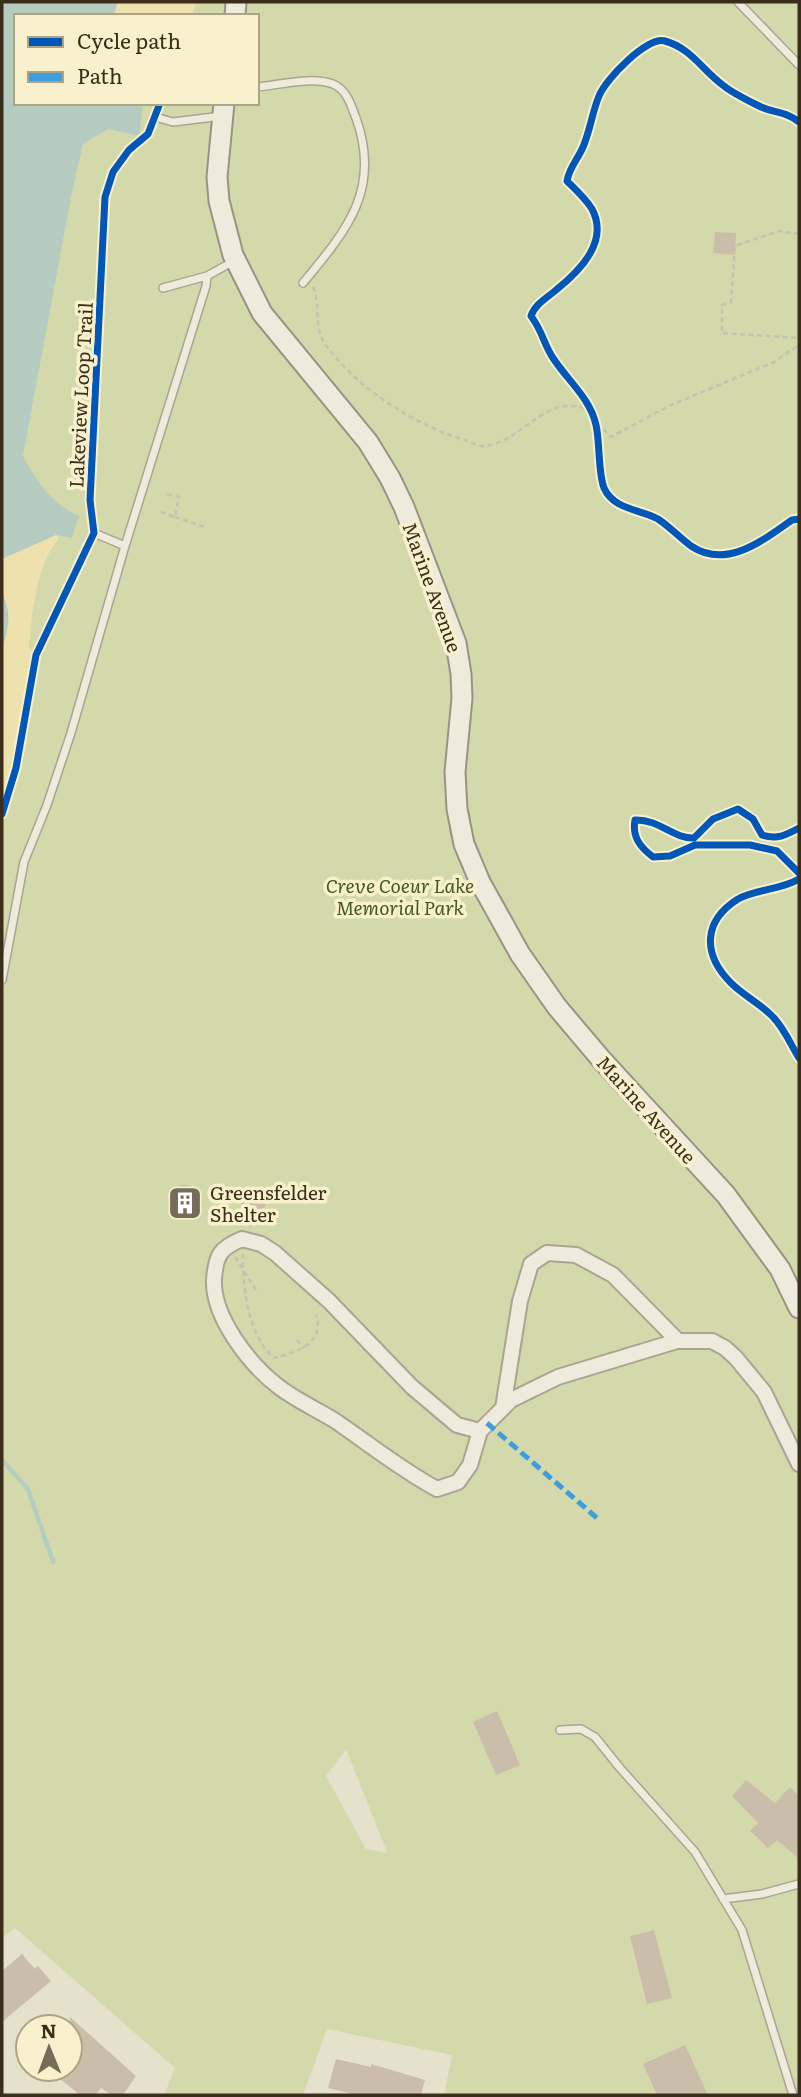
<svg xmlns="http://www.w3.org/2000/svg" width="801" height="2097" font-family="Literata,serif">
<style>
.green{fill:#d3d9aa;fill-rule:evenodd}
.sand{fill:#ede2ad}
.water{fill:#b6ccc1}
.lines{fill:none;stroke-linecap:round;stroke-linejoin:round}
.stream{stroke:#b6ccc1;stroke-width:4.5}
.building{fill:#cabeaa}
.service-casing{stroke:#aba493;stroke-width:10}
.minor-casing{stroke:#aba493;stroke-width:18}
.secondary-casing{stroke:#9a9383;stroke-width:23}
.path{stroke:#c6c1b3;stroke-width:2.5;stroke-dasharray:5 3.5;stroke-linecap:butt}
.service{stroke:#eeeadc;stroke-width:7}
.minor{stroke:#eeeadc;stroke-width:14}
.secondary{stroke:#eeeadc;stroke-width:19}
.quiet{stroke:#3e9ddf;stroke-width:5;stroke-dasharray:10 5;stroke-linecap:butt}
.cycleway-casing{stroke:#f9f1cd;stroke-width:11}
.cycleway{stroke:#0057b8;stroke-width:7}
.labels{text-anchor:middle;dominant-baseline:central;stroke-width:7;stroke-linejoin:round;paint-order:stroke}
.street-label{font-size:19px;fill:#3a2d1a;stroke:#f9f1cd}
.park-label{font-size:19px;font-style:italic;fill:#44591f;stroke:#f9f1cd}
.poi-label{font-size:19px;fill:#3a2d1a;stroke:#f9f1cd;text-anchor:start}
</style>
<rect width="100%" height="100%" fill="#e6e1ca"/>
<path class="green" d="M2 2H799V2095H444L452 2055 327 2029 303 2095H164L175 2068 15 1928 2 1938ZM16 16H257V103H16ZM346 1749 387 1852V1853L366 1849 326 1776Z"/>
<path class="sand" d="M118 2H197L191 16H113Z
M57 534 58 540C37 562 31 618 29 648L36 655 13 765 2 806V648L7 634 2 593V559Z"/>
<path class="water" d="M2 2H118L113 16H16V103H143L139 136 108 129 83 144 71 197 23 456C36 481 52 504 79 516L72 538 56 535 2 559Z
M2 593C12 613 9 627 2 648Z"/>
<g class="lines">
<path class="stream" d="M2 1460 28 1489 53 1562V1559"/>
</g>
<path class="building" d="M715 232 736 233 735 255 713 253Z
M168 1202a17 17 0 1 1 34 0a17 17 0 1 1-34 0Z
M247 1187 269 1194 263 1212 241 1205Z
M497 1711 520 1765 496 1775 473 1722Z
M746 1780 775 1803 790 1787 799 1796V1859L777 1840 768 1848 750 1831 758 1823 732 1796Z
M654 1930 672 1998 647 2004 630 1936Z
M22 1954 35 1969 38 1966 51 1981 2 2022V1971Z
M70 2017 136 2076 123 2095H111L101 2088 95 2095H80L48 2069H70Z
M685 2045 708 2095H657L643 2064Z
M336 2059 371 2067V2064L425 2080 421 2095H357L328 2088Z"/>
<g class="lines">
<g class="service-casing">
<path id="service" d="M738 2 799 65
M257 87C279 85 311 76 333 84 347 90 351 105 356 118 382 190 346 231 303 283
M155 117 173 122 222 116
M163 288 207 276 234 261
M94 533 125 546
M2 980 24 862 47 805 71 733 125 546 206 286 207 276
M560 1730 581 1729 595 1737 620 1768 695 1852 742 1930 793 2095
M723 1899 762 1894 799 1884"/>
</g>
<g class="minor-casing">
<path id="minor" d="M242 1239 261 1244 275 1253 329 1301 412 1387 457 1425 480 1431 470 1465 458 1482 437 1489C400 1469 368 1443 334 1420 316 1409 296 1400 279 1387 250 1365 212 1317 214 1279 216 1255 220 1248 242 1239Z
M503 1408 520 1301 531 1264 547 1253 576 1255 613 1275 678 1341
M480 1431 511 1400 558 1377 677 1341H712L725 1348 736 1358 764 1392 799 1464"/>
</g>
<g class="secondary-casing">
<path id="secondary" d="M235 16 236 2
M224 103 217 177 219 201 233 255 262 313 368 442 390 478 404 507 456 643 461 674 462 698 455 772 457 809 464 844 480 882 520 954 557 1007 601 1059 726 1195 780 1269 799 1308"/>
</g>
<path class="path" d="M799 234 779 231 735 246 731 302 722 305V333L799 338
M313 287C321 305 313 327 325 344 357 388 414 425 465 440 471 442 479 447 485 446 515 443 538 408 566 406 571 405 577 407 582 407L611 437 671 405 774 362 799 345
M161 512 175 517 179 497 166 494
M175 517 207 528
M250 1227 254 1209
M243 1254C243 1287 247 1335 274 1358 295 1353 326 1343 316 1315
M235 1257 256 1290
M297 1340 304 1348"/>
<use href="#service" class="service"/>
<use href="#minor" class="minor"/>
<use href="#secondary" class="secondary"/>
<path class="quiet" d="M487 1423 597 1518"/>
<g class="cycleway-casing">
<path id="cycleway" d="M799 122C787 112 775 113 761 107 749 101 734 94 724 86 703 71 691 48 665 41 647 36 605 80 599 96 592 113 590 131 583 147 578 159 569 168 567 181 575 189 586 199 592 209 609 241 581 270 556 290 547 298 535 304 531 316 543 332 544 345 553 358 568 381 590 398 596 425 600 442 598 473 604 488 614 510 640 509 658 519 670 527 680 538 691 546 727 570 763 540 792 520L799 519
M2 814 16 768 36 655 94 533 90 500 105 197 113 172 129 150 148 134 160 103
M799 828C786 835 777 840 762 835L753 819 738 809 713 819 694 838C674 839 659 819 635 820 632 837 640 847 653 857L670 856 695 845H750L777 851 799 873
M799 879C781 890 756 889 738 899 703 921 702 954 731 983 744 996 761 1004 773 1017 784 1028 791 1045 799 1058"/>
</g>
<use href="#cycleway" class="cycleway"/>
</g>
<defs>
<g id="building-square" transform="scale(1.75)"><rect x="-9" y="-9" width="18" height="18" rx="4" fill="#766c58" stroke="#f9f1cd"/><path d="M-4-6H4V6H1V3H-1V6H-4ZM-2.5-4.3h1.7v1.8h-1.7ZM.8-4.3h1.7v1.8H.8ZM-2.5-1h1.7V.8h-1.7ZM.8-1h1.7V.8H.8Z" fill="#fff"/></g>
</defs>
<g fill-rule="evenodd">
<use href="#building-square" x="185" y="1203"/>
</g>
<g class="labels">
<g class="street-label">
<text transform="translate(80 395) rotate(-87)">Lakeview Loop Trail</text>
<text transform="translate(433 587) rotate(70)">Marine Avenue</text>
<text transform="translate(647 1109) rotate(48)">Marine Avenue</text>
</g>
<g class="park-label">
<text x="400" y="885">Creve Coeur Lake<tspan x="400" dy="22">Memorial Park</tspan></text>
</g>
<g class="poi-label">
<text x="210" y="1192">Greensfelder<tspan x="210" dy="22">Shelter</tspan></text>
</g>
</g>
<rect width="801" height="2097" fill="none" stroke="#3a2d1a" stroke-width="7"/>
<rect x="14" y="14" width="245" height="91" fill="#f9f1cd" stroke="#ada385" stroke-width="2"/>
<rect x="28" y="37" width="35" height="10" fill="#0057b8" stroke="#ada385" stroke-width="2"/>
<text x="77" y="49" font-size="21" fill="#3a2d1a">Cycle path</text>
<rect x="28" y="72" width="35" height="10" fill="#3e9ddf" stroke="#ada385" stroke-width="2"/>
<text x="77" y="84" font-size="21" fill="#3a2d1a">Path</text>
<g transform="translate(49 2048) rotate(359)"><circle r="33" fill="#f9f1cd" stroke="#ada385" stroke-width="2"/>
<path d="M0-5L12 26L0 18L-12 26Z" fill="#766c58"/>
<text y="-10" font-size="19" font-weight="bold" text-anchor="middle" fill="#3a2d1a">N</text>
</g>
</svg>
